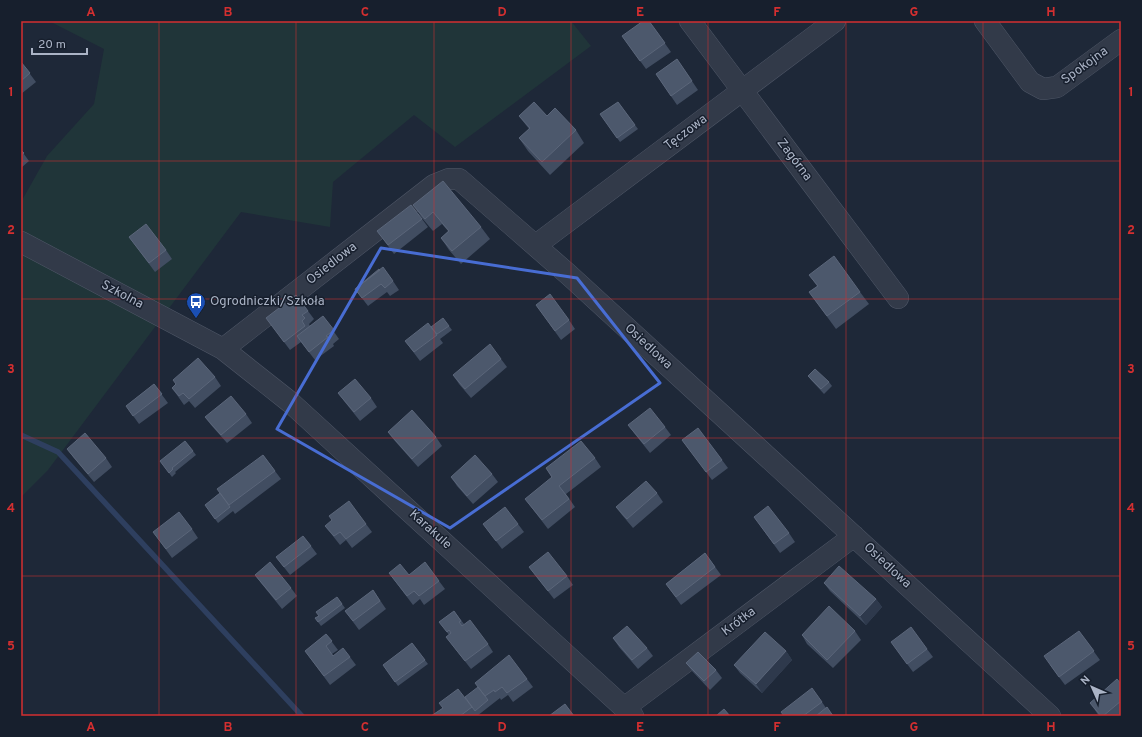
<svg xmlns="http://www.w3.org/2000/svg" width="1142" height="737" font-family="Overpass,sans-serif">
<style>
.green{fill:#203539}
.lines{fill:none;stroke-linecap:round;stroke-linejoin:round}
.stream{stroke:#2e3f5f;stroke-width:5.5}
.minor-casing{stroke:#4f5767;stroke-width:22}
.minor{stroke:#323a49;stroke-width:21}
.wall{fill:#414d61}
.shaded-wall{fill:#2e394c}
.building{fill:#4c586c;stroke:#5b667a}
.marked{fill:none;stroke:#486dd3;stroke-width:3;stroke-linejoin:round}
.grid{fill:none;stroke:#d42f30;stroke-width:1;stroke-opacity:0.55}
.labels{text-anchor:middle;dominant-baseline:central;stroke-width:3;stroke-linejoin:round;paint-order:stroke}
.street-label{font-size:13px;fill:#abb4c6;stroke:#171f2d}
.poi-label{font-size:13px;fill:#abb4c6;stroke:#171f2d;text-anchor:start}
.neatline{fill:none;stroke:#d42f30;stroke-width:1.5}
.grid-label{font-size:13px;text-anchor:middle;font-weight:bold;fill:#d42f30}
</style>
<rect width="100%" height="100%" fill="#1e2838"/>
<path class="green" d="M49 21H571L591 46 455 147 414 115 333 182 330 227 241 212 48 470 21 497V202L47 156 94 104 104 49Z"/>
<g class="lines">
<path class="stream" d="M21 435 58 452 302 716"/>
<g class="minor-casing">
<path id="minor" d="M690 21 898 298
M985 21 1030 82 1043 89 1057 87 1121 40
M21 242 223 349 290 402 633 716
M536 245 835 21
M223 349 434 185 449 179H459L569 275 1050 716
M624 708 854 536"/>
</g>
<use href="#minor" class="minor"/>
</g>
<path class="wall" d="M649 21 671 52 646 69 622 36Z
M677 59 698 90 677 105 656 74Z
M21 62 36 82 21 94Z
M618 102 638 129 620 142 600 114Z
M519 116H547L576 130 584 143 550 175 528 151 519 138 529 129Z
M21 150 29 161 21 168Z
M413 205 481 227 490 239 461 264 449 250 441 238 448 231 442 224 433 231 422 218Z
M422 219 428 227 394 254 377 231Z
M129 237 166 250 172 259 155 272Z
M809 275 860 292 869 304 836 329 809 292 817 286Z
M393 281 399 290 390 296 387 292 368 306 355 289Z
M536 305 569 320 575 329 561 340Z
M308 311 314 319 309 324 310 326 323 316 339 339 333 344 334 346 315 360 301 342 290 350 266 318Z
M449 326 452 330 440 339 443 343 420 361 405 341 431 327Z
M501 359 507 367 471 398 459 384 453 375Z
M808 376 829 382 832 386 824 394 811 380Z
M215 377 221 386 195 408 189 401 184 405 172 388Z
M154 384 168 403 139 424 126 406Z
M338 393 371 398 377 407 360 421 344 401Z
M246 414 252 423 227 443 211 425 205 417Z
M628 425 665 427 671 435 650 453 634 433Z
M388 432 436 437 442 446 418 467 394 440Z
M682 440 722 460 728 468 712 480Z
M67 449 106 458 112 467 94 482 73 457Z
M193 451 196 455 175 472 176 473 172 477 160 461Z
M263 455 281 479 235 514 233 511 218 523 205 505 220 493Z
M595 458 601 467 566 494 575 507 548 529 525 499 552 478 546 468Z
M492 474 498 482 473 504 457 486 451 477Z
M657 493 663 502 633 528 622 515 616 507Z
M754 517 789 533 795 542 780 553Z
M366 524 372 532 352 548 346 540 340 545 325 526Z
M483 524H518L524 532 502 549Z
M192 529 198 538 172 558 153 532Z
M311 546 317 554 290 575 276 557Z
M705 553 721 575 681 605 666 584Z
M529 567 567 576 573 585 554 599Z
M389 573 409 575 439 581 445 589 424 605 420 599 413 605Z
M255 575 291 588 297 596 282 609 261 583Z
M824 583 876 599 882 607 866 625 830 591Z
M373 590 386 609 359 630 345 611Z
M337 597 345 608 321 626 315 618 319 616Z
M454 611 464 624 488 644 493 652 471 669 446 637 449 635 439 622Z
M855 631 861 640 833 668 807 644 802 635Z
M1079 631 1100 660 1065 685 1050 665Z
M326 634 338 650 332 654 333 656 350 657 356 665 330 685 305 651Z
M613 638 647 648 653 656 638 669 619 647Z
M891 642 927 649 933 657 913 672Z
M412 643 428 664 398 686 383 665Z
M786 651 792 660 762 693 740 673 734 665Z
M686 663 716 670 722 678 710 690 692 671Z
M527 679 533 687 513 702 508 695 501 700 500 698 477 716H431L443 708 470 705 465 697Z
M1121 684V714L1119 716H1099L1090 703Z
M822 702 826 708 834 716H784Z"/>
<path class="shaded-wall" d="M876 599 882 607 866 625 860 616Z
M786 651 792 660 762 693 756 684Z"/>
<path class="building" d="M643 21H649L665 43 640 61 622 36Z
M677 59 692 81 671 96 656 74Z
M21 62 30 73 21 81Z
M534 102 547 116 555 108 576 130 542 162 519 138 530 128 519 116Z
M618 102 635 125 617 138 600 114Z
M21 150 24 153 21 155Z
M443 181 481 227 452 251 441 238 449 231 433 212 425 219 413 205Z
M411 205 422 219 388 245 377 231Z
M146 224 166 250 149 263 129 237Z
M834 256 860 292 827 316 809 292 818 286 809 275Z
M383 267 393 281 385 288 381 284 362 298 355 289Z
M379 269 380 270 355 289 358 293 355 289Z
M550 294 569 320 555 331 536 305Z
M296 295 308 311 302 315 305 318 302 321 305 326 284 342 266 318Z
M323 316 334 330 326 336 328 337 309 352 297 336Z
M443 318 449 326 437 334 431 327Z
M428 323 437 335 414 352 405 341Z
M490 344 501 359 465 389 453 375Z
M198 358 215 377 189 399 183 393 179 396 172 388 176 384 173 380Z
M815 369 829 382 821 389 808 376Z
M355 379 371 398 354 412 338 393Z
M154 384 162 394 133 416 126 406Z
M231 396 246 414 221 435 205 417Z
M650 408 665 427 644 444 628 425Z
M412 410 436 437 412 459 388 432Z
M698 428 722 460 706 472 682 440Z
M85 433 106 458 88 474 67 449Z
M185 441 193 451 172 468 173 469 169 473 160 461Z
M581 441 595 458 559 486 569 499 542 520 525 499 552 477 546 468Z
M263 455 275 471 229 505 217 489Z
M475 455 492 474 467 496 451 477Z
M646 481 657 493 627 519 616 507Z
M220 493 230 507 215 519 205 505Z
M349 501 366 524 346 539 340 532 334 536 325 526 332 520 329 516Z
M768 506 789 533 774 544 754 517Z
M505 507 518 524 496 541 483 524Z
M179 512 192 529 166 549 153 532Z
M303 536 311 546 284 567 276 557Z
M548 552 567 576 548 591 529 567Z
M705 553 715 567 676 597 666 584Z
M270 562 291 588 276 600 255 575Z
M425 562 439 581 419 596 414 591 407 596 389 573 400 564 409 575Z
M839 566 876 599 860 616 824 583Z
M373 590 380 601 353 621 345 611Z
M337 597 342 604 318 622 315 618 319 616 316 612Z
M829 606 855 631 827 660 802 635Z
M454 611 461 621 459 622 462 626 470 620 488 644 465 661 446 637 451 633 449 630 447 632 439 622Z
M627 626 647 648 632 660 613 638Z
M911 627 927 649 907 664 891 642Z
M1079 631 1094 651 1059 677 1044 656Z
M765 632 786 651 756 684 734 665Z
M326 634 332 641 326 646 333 656 343 648 350 657 324 676 305 651Z
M412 643 425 660 395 682 383 665Z
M698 652 716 670 704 681 686 663Z
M509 655 527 679 507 693 502 687 495 692 494 690 485 696 475 683Z
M1117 679 1121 684V701L1103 716H1101L1090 703Z
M478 687 488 700 475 711 465 697Z
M812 688 822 702 803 716H784L781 712Z
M458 689 472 707 460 716H431L443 708 439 703Z
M565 704 574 716H549Z
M827 707 833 716H816Z
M724 709 730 716H716Z"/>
<path class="marked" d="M381 248 577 278 660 383 450 528 277 429Z"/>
<path class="grid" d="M159 21V716M296 21V716M434 21V716M571 21V716M708 21V716M846 21V716M983 21V716M21 161H1121M21 299H1121M21 438H1121M21 576H1121"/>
<defs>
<g id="bus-pin" transform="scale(1)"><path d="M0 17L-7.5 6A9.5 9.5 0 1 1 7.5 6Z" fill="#1a4fb4" stroke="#171f2d"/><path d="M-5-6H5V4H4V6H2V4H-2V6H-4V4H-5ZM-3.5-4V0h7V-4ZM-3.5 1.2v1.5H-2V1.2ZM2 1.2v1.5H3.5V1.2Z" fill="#fff"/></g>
</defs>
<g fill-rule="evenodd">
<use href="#bus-pin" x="196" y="302"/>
</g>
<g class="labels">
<g class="street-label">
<text transform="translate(1085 66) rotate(-36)">Spokojna</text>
<text transform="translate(686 133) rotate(-37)">Tęczowa</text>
<text transform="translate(794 160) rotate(53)">Zagórna</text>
<text transform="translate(332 264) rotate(-38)">Osiedlowa</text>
<text transform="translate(122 295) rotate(28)">Szkolna</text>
<text transform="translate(648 347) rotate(43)">Osiedlowa</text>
<text transform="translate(430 530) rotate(42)">Karakule</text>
<text transform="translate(887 566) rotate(43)">Osiedlowa</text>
<text transform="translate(739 622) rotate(-37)">Krótka</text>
</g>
<g class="poi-label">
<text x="210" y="302">Ogrodniczki/Szkoła</text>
</g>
</g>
<rect width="1142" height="737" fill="none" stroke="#171f2d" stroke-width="44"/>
<g transform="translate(1092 687) rotate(315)" stroke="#171f2d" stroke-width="3" paint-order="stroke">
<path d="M0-3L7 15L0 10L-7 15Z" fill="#abb4c6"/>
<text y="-6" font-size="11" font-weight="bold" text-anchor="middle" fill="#abb4c6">N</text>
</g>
<path d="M32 48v6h55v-6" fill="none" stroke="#abb4c6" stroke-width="2"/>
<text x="38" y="48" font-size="12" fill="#abb4c6" stroke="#171f2d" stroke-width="3" paint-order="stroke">20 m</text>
<rect x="22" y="22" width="1098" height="693" class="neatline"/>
<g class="grid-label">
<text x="91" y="16">A</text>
<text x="228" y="16">B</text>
<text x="365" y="16">C</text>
<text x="502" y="16">D</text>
<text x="640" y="16">E</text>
<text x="777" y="16">F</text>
<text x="914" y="16">G</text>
<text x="1051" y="16">H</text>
<text x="11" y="96">1</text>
<text x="1131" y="96">1</text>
<text x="11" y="234">2</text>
<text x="1131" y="234">2</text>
<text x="11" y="373">3</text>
<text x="1131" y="373">3</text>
<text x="11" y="512">4</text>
<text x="1131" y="512">4</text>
<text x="11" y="650">5</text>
<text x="1131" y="650">5</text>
<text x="91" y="731">A</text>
<text x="228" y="731">B</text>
<text x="365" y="731">C</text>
<text x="502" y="731">D</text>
<text x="640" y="731">E</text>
<text x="777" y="731">F</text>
<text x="914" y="731">G</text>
<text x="1051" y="731">H</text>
</g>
</svg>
